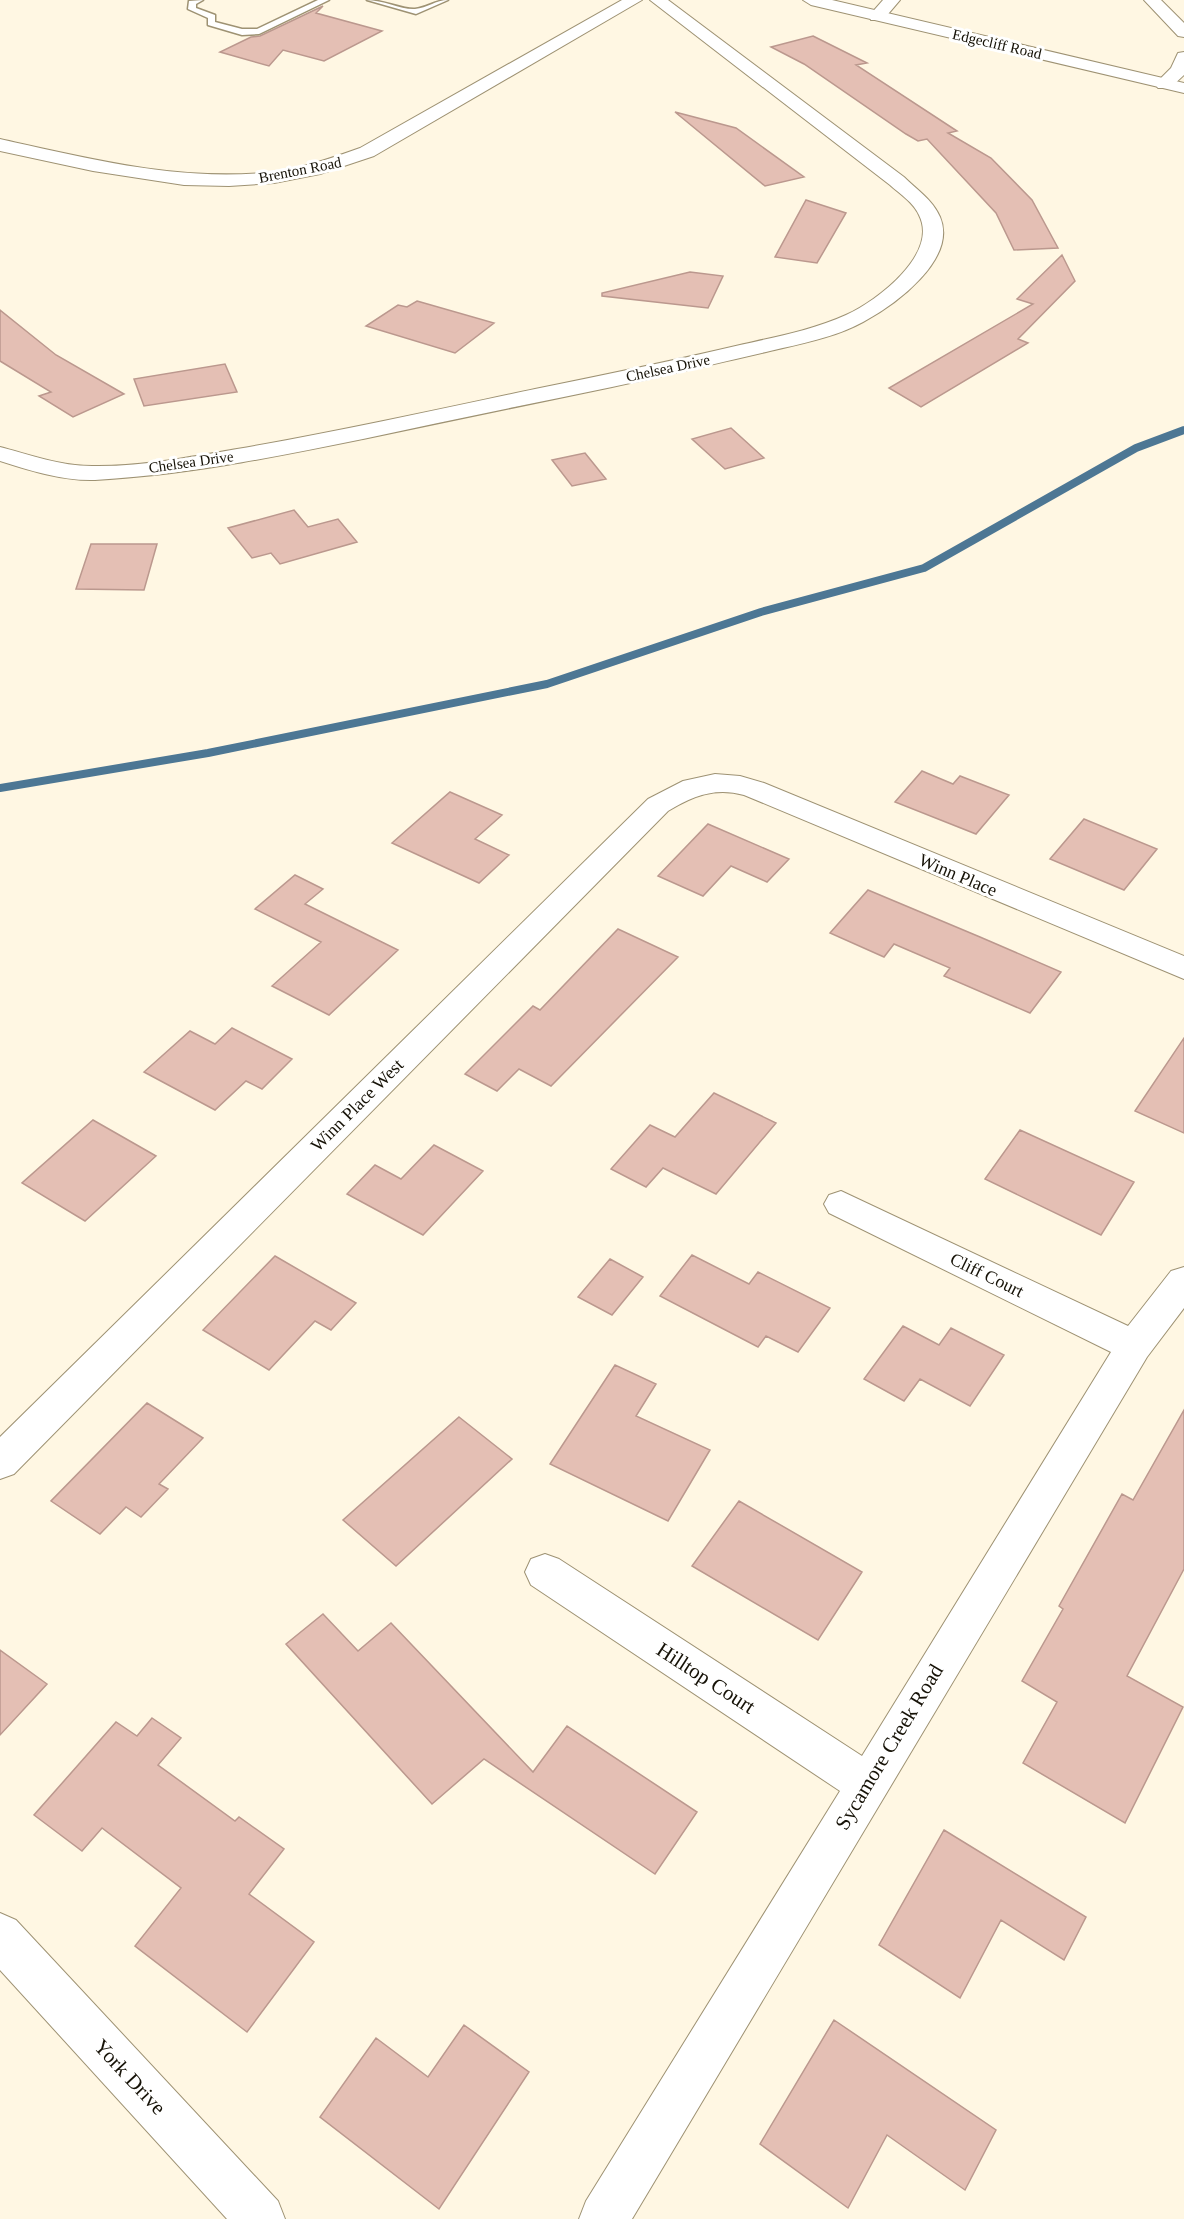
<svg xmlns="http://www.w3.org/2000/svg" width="1184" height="2219" font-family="'Times New Roman',serif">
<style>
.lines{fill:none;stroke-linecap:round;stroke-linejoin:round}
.stream{stroke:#4d7794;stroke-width:8}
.building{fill:#e4bfb4;stroke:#bb988e;stroke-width:1.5}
.lane-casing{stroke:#9e9273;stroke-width:3}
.street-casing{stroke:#9e9273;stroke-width:2}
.secondary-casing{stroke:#9e9273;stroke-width:2}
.lane{fill:#fff;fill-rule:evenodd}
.street{fill:#fff;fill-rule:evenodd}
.secondary{fill:#fff;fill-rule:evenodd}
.labels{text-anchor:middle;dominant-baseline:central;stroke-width:6;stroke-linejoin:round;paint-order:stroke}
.far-street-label{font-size:15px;fill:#161207;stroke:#fff}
.street-label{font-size:18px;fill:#161207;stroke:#fff}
.near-street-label{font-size:21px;fill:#161207;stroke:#fff}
</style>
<rect width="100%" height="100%" fill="#fff7e3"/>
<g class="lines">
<path class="stream" d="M0 788 208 753 547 684 761 612 924 568 1136 448 1184 430"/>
</g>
<path class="building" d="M323 6 316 13 382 31 324 61 283 50 269 66 220 52 251 37 260 36Z
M813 36 867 63 856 65 957 131 948 133 991 158 1032 200 1058 248 1014 250 996 213 927 139 918 141 906 134 804 64 771 47Z
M675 112 736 128 804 177 765 186Z
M806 200 846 213 817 263 775 257Z
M1062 255 1075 281 1018 339 1028 343 921 407 889 388 1033 304 1017 299Z
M690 272 723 276 708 308 602 296V293Z
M417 301 494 323 455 353 366 326 398 305 407 307Z
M0 310 56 355 124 394 73 417 39 396 51 392 0 361Z
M225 364 237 392 144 406 134 379Z
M731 428 764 458 725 469 692 439Z
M585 453 606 479 572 486 552 460Z
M294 510 308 527 338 519 357 542 280 564 271 553 252 558 228 528Z
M91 544H157L144 590 76 589Z
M922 771 953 784 960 776 1009 795 976 834 895 802Z
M450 792 502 815 475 839 509 855 479 883 392 843Z
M1084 819 1157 849 1124 890 1050 859Z
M708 824 789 859 767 882 731 866 703 896 658 876Z
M295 875 323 889 305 904 398 950 329 1015 272 986 321 942 255 909Z
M868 890 980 937 1061 972 1030 1013 944 976 950 968 894 944 884 957 830 933Z
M618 929 678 957 551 1086 519 1069 497 1091 465 1074 533 1006 540 1010Z
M232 1028 292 1059 262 1089 246 1081 215 1110 144 1072 190 1031 215 1044Z
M1184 1038V1133L1135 1111Z
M714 1093 776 1123 716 1194 663 1168 646 1187 611 1169 650 1125 675 1137Z
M93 1120 156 1156 85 1221 22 1183Z
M1020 1130 1134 1182 1101 1235 985 1179Z
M434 1145 483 1171 423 1235 347 1194 375 1165 401 1179Z
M692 1255 749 1284 758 1272 830 1308 798 1352 766 1336 758 1347 660 1296Z
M275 1256 356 1303 331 1330 315 1321 269 1370 203 1330Z
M610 1259 643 1277 612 1315 578 1297Z
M903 1326 939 1345 951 1328 1004 1355 970 1406 920 1379 904 1401 864 1379Z
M615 1365 656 1384 636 1416 710 1450 668 1521 550 1464Z
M147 1403 203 1438 159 1484 168 1489 141 1517 126 1507 100 1534 51 1501Z
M1184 1410V1569L1127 1676 1183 1707 1125 1823 1023 1763 1057 1702 1022 1681 1063 1609 1059 1606 1122 1494 1133 1500Z
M459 1417 512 1459 396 1566 343 1520Z
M739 1501 862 1572 818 1640 692 1566Z
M323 1614 358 1651 391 1623 533 1772 567 1726 697 1812 655 1874 484 1759 432 1804 286 1644Z
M0 1650 47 1684 0 1735Z
M152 1718 181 1738 158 1765 235 1821 239 1817 284 1849 249 1894 314 1942 247 2032 135 1946 181 1888 102 1828 82 1851 34 1815 116 1722 137 1736Z
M944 1830 1086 1917 1064 1960 1001 1920 960 1998 879 1945Z
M834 2020 996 2130 965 2190 887 2135 848 2208 760 2144Z
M464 2025 529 2072 439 2209 320 2117 376 2038 428 2077Z"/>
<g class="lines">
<g class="lane-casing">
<path id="lane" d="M203 0 196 4V8L215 15V22L242 29H257L318 0H329L259 34 242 35 208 25V18L188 9 189 1Z
M367 0C383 0 402 10 415 9 427 8 436 0 448 0L416 14Z"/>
</g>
<g class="street-casing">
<path id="street" d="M622 0H642L374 156 320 174 274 183 229 186 184 185 93 171 0 151V139C90 159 180 182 272 172 303 168 332 158 360 148Z
M650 0H668L904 177C916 189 933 200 940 217 958 259 895 305 863 322 836 337 800 344 770 351 718 363 665 376 612 387 529 404 446 421 363 439 274 457 186 475 95 480 63 481 31 471 0 461V447C31 455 60 466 92 466 140 467 190 457 237 449 337 432 436 410 535 389 604 375 672 361 740 345 775 337 813 330 846 315 877 301 939 254 919 215 914 203 900 194 890 185Z
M883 0H900L883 20H871L869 16Z
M1144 0H1161L1184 23V37L1178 36Z
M1184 52V75L1170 88H1158L1155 84 1171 68 1178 53Z
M715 774 740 776 764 783 1184 956V979L744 795C715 787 693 796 668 811L14 1474 0 1479V1437L648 799 683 781Z
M841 1191 1128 1326 1171 1271 1184 1267V1308L1147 1357 632 2219H579L586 2201 840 1791 531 1585 525 1572 531 1559 545 1554 559 1559 862 1756 1111 1352 829 1213 824 1204 829 1195Z
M0 1913 16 1920 278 2201 285 2219H227L0 1970Z"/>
</g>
<g class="secondary-casing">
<path id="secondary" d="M803 0H832L1184 83V93L811 5Z"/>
</g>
<use href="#lane" class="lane"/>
<use href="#street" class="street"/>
<use href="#secondary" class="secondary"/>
</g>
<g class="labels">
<g class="far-street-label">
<text transform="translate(997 44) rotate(13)">Edgecliff Road</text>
<text transform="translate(300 170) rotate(-11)">Brenton Road</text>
<text transform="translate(668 368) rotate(-12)">Chelsea Drive</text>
<text transform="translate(191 462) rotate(-8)">Chelsea Drive</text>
</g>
<g class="street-label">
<text transform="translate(958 875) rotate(23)">Winn Place</text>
<text transform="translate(357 1105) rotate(-45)">Winn Place West</text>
<text transform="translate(987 1275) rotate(26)">Cliff Court</text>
</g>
<g class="near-street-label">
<text transform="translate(706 1678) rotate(33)">Hilltop Court</text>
<text transform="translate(889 1747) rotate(-59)">Sycamore Creek Road</text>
<text transform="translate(130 2077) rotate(47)">York Drive</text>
</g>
</g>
</svg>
